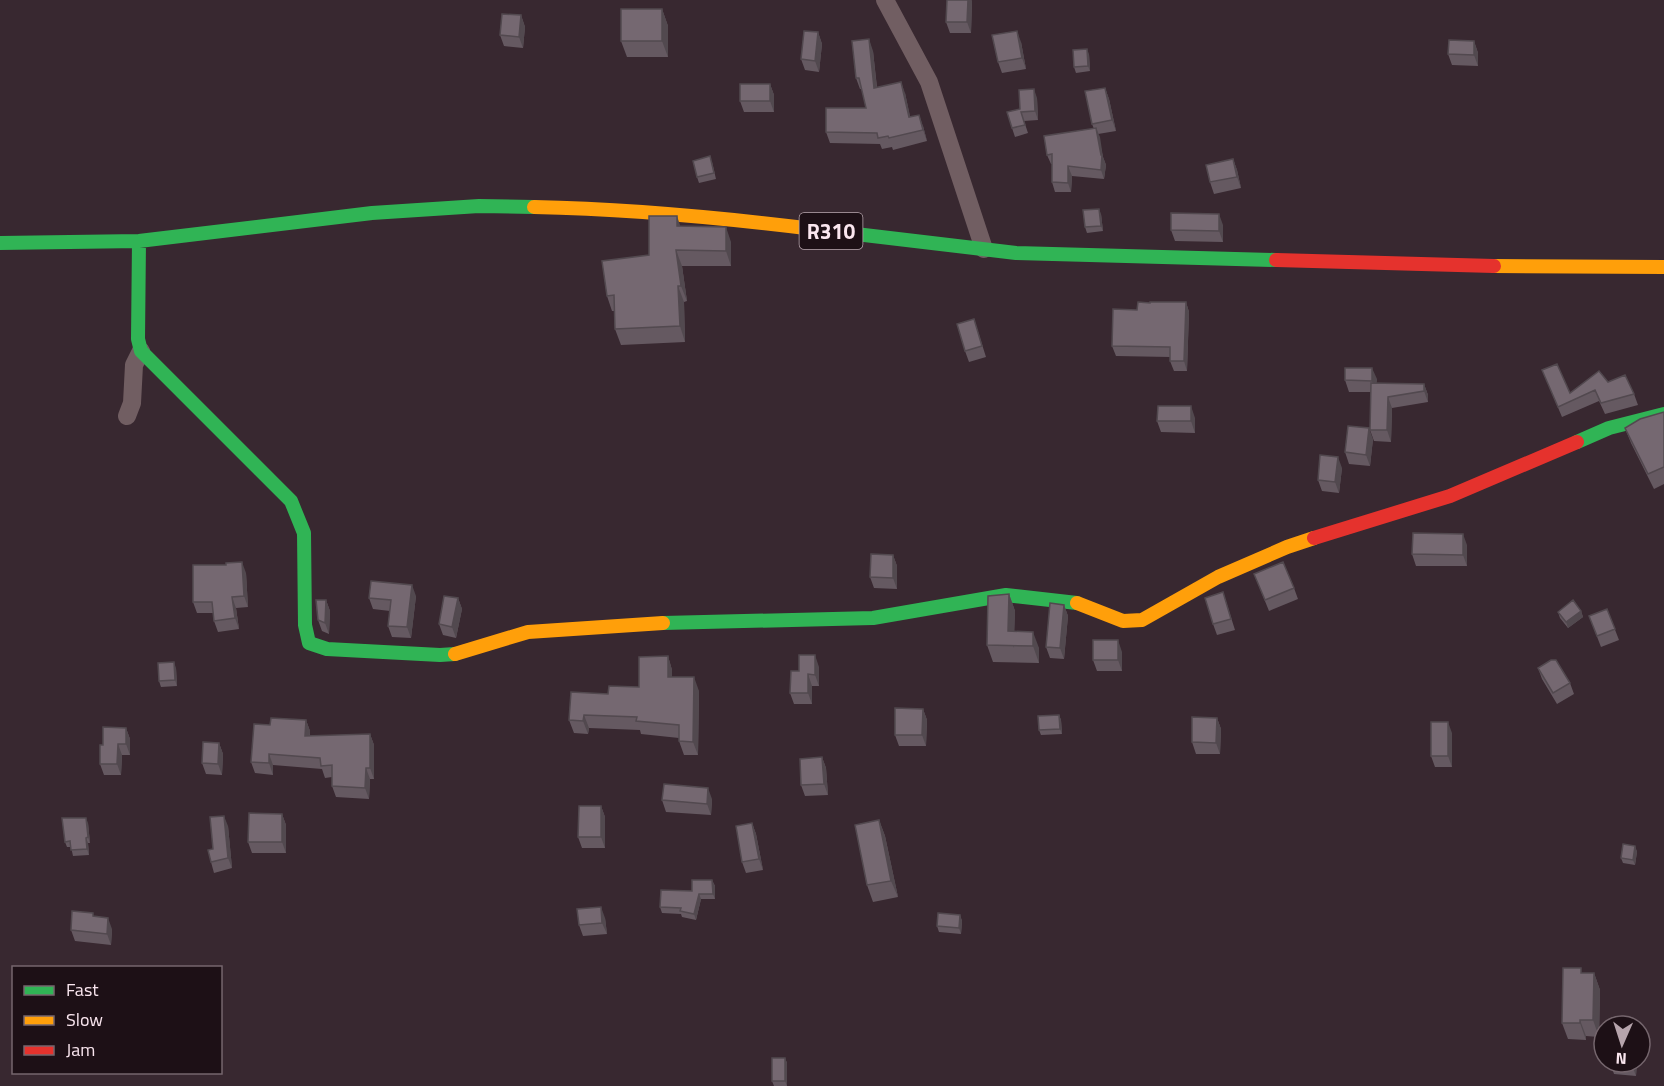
<svg xmlns="http://www.w3.org/2000/svg" width="1664" height="1086" font-family="'Titillium Web',sans-serif">
<style>
.lines{fill:none;stroke-linecap:round;stroke-linejoin:round}
.street{stroke:#715e62;stroke-width:18}
.fast{stroke:#30b455;stroke-width:14}
.slow{stroke:#ff9f0a;stroke-width:14}
.jam{stroke:#e5322d;stroke-width:14}
.wall{fill:#655961}
.shaded-wall{fill:#52494f}
.building{fill:#756871;stroke:#52494f;stroke-width:1.5}
.labels{text-anchor:middle;dominant-baseline:central;stroke-width:6;stroke-linejoin:round;paint-order:stroke}
.shield{fill:#1d1016;stroke:#b8a6ae;stroke-width:1.5}
.shield-label{font-size:21px;font-weight:bold;fill:#fae6ef}
</style>
<rect width="100%" height="100%" fill="#382830"/>
<g class="lines">
<path class="street" d="M885 0 929 82 984 249
M127 416 132 403 134 365 141 351"/>
<path class="fast" d="M822 230 1016 253 1276 260
M139 241 138 339 141 351 291 501 304 533 305 625 309 643 327 649 440 655 455 654
M0 243 139 241 372 213 479 206 534 207
M1577 442 1609 428 1664 414
M663 623 873 618 1006 595 1077 603"/>
<path class="slow" d="M534 207C631 209 726 218 822 230
M1494 266 1664 267
M1077 603 1123 621 1142 620 1218 577 1287 547 1314 538
M455 654 528 632 663 623"/>
<path class="jam" d="M1276 260 1494 266
M1314 538 1450 496 1577 442"/>
</g>
<path class="wall" d="M968 0H971L972 1 971 33H950L946 22Z
M662 9 668 26V57H627L621 41Z
M521 15 525 27 523 48 504 46 500 35Z
M818 32 822 44 819 72 805 70 801 59Z
M1474 41 1478 53V66L1452 65 1448 54Z
M1021 42 1026 69 1002 73 998 62Z
M873 51 877 87 905 93 910 117 923 126 927 141 893 150 892 147 882 149 880 144 830 143 826 132 866 108 862 89H860L856 78Z
M1089 54 1090 71 1076 73 1074 67Z
M770 84 774 95V112H744L740 101Z
M1105 88 1109 99 1116 131 1098 134 1103 157 1106 165 1104 179 1072 176 1071 192H1055L1052 182V164H1051L1047 155 1094 129 1092 124Z
M1037 98 1038 120 1024 121 1028 133 1015 137 1012 128 1020 109Z
M1233 159 1237 170 1241 188 1214 194 1210 182Z
M712 162 716 179 699 183 697 177Z
M1101 214 1103 231 1087 233 1085 227Z
M1223 225V242L1175 241 1171 230Z
M681 226 731 242V266H682L687 301 684 302 685 342 621 345 615 329 614 311H612L607 296 649 255Z
M1186 302 1189 312 1187 371H1174L1170 361V357L1116 356 1112 346 1137 310 1150 303Z
M974 319 986 357 969 362 965 351Z
M1542 370 1570 393 1608 382 1634 394 1638 405 1605 414 1599 401 1562 417Z
M1377 379 1376 383 1424 384 1428 395V402L1392 408 1391 442 1374 441 1370 430 1371 392H1349L1345 380Z
M1664 412V484L1654 489 1631 443 1625 428Z
M1195 418V433L1161 432 1157 421Z
M1373 439 1370 466 1349 464 1345 452Z
M1342 468 1339 493 1322 491 1318 480Z
M1467 545V566H1416L1412 554Z
M893 555 897 566V589L874 588 870 577Z
M246 573 248 607 236 608 239 629 218 632 214 621 213 613H197L193 602Z
M1254 574 1294 588 1298 599 1269 611Z
M1223 592 1235 630 1217 635 1213 624Z
M1009 594 1015 611 1014 631 1039 648V663L993 662 987 645Z
M416 596 411 638 392 637 388 626 390 611 373 609 369 598Z
M458 598 462 609 456 638 443 635 439 624Z
M326 600 330 611 329 634 322 631 318 620Z
M1064 605 1068 616 1064 659 1050 658 1046 647Z
M1607 609 1619 640 1601 647 1589 616Z
M1581 611 1583 617 1568 628 1560 618 1558 612Z
M1122 652V671H1097L1093 660Z
M668 656 672 670V677L699 691 698 755H684L679 741V738L641 734 640 730 589 728 588 734 574 733 569 720 639 687Z
M819 667V686H812V704H794L790 693 799 671Z
M176 668 177 686 161 687 159 681Z
M1538 668 1570 683 1574 694 1557 704 1542 679Z
M923 709 927 720 926 746H899L895 735Z
M1059 715 1061 720 1062 734 1041 735 1039 730Z
M1217 718 1221 729 1220 754H1196L1192 742Z
M306 720 310 731V736L370 734 374 745V779H370L369 799 336 797 332 786V777L325 778 322 769 273 765V775L255 773 251 762 270 725Z
M126 728 130 739V755H122L121 775H104L100 764 103 745Z
M1452 733V767H1435L1431 756Z
M219 743 223 754 222 775 206 774 202 763Z
M822 757 826 768 828 795 805 796 801 785Z
M712 799 711 815 666 812 662 800Z
M601 806 605 817V848H582L578 837Z
M282 814 286 825V853H252L248 842Z
M879 820 885 836 898 897 873 902 867 885Z
M88 823 90 843H88L89 855 73 856 71 847H67L65 842Z
M752 823 756 834 763 870 746 873 742 862Z
M228 826 232 868 214 873 211 862 213 849Z
M1635 846 1637 852 1635 865 1623 863 1621 858Z
M712 880 715 886V899H701L696 920 682 917 681 914 662 913 660 907Z
M960 915 962 921 961 934 939 932 937 926Z
M605 918 607 934 583 936 579 925Z
M112 929 111 945 75 941 71 930Z
M1583 973H1594L1600 990 1599 1037 1586 1036V1040L1568 1039 1562 1023Z
M785 1058 787 1063V1086H774L772 1081Z
M1610 1062H1637L1636 1076 1614 1074Z"/>
<path class="shaded-wall" d="M968 0H971L972 1 971 33 967 22Z
M662 9 668 26V57L662 41Z
M521 15 525 27 523 48 519 37Z
M1017 31 1021 42 1026 69 1022 58Z
M818 32 822 44 819 72 815 61Z
M869 39 873 51 878 99 874 88Z
M1474 41 1478 53V66L1474 55Z
M1087 49 1089 54 1090 71 1088 66Z
M901 82 905 93 913 129 909 117Z
M770 84 774 95V112L770 101Z
M1105 88 1109 99 1116 131 1112 120Z
M1034 89 1037 98 1038 120 1035 111Z
M919 115 923 126 927 141 923 130Z
M1096 128 1100 137 1103 157 1106 165 1104 179 1101 170V155Z
M1233 159 1237 170 1241 188 1237 177Z
M1068 166 1072 176 1071 192 1068 183Z
M1099 209 1101 214 1103 231 1101 226Z
M1219 214 1223 225V242L1219 231Z
M677 216 682 231 677 226Z
M726 227 731 242V266L726 251Z
M676 250 682 266 687 301 681 286Z
M678 286 684 302 685 342 680 326Z
M1186 302 1189 312 1187 371 1184 361Z
M1372 368 1377 379 1376 392 1372 381Z
M1424 384 1428 395V402L1424 391Z
M1388 397 1392 408 1391 442 1387 430Z
M1191 406 1195 418V433L1191 421Z
M1369 428 1373 439 1370 466 1366 455Z
M1338 457 1342 468 1339 493 1335 482Z
M1463 534 1467 545V566L1463 555Z
M893 555 897 566V589L893 578Z
M242 562 246 573 248 607 244 596Z
M412 585 416 596 411 638 407 627Z
M1009 594 1015 611 1014 648 1008 631Z
M232 597 236 608 239 629 235 618Z
M458 598 462 609 456 638 452 627Z
M326 600 330 611 329 634 325 623Z
M1064 605 1068 616 1064 659 1060 648Z
M1581 611 1583 617 1568 628 1566 622Z
M1033 632 1039 648V663L1033 646Z
M1118 640 1122 652V671L1118 660Z
M815 655 819 667V686L815 675Z
M668 656 672 670V690L668 677Z
M174 662 176 668 177 686 175 680Z
M808 674 812 686V704L808 693Z
M694 677 699 691 698 755 693 742Z
M923 709 927 720 926 746 922 735Z
M584 715 589 728 588 734 583 721Z
M1059 715 1061 720 1062 734 1060 729Z
M1217 718 1221 729 1220 754 1216 743Z
M306 720 310 731 309 747 305 736Z
M1448 722 1452 733V767L1448 756Z
M126 728 130 739V755L126 744Z
M370 734 374 745V779L370 768Z
M219 743 223 754 222 775 218 764Z
M118 744 122 755 121 775 117 764Z
M269 754 273 765V775L269 763Z
M822 757 826 768 828 795 824 784Z
M366 768 370 779 369 799 365 788Z
M708 788 712 799 711 815 707 804Z
M601 806 605 817V848L601 837Z
M282 814 286 825V853L282 842Z
M224 816 228 826 232 868 228 858Z
M86 818 88 823 90 843 88 837Z
M879 820 885 836 898 897 891 881Z
M752 823 756 834 763 870 759 859Z
M86 838 88 843 89 855 87 849Z
M1635 846 1637 852 1635 865 1633 860Z
M712 880 715 886V899L713 894Z
M699 894 701 899 696 920 694 914Z
M601 907 605 918 607 934 602 923Z
M960 915 962 921 961 934 959 928Z
M108 918 112 929 111 945 107 934Z
M1594 973 1600 990 1599 1037 1593 1020Z
M1580 1020 1586 1036V1040L1580 1023Z
M785 1058 787 1063V1086L785 1081Z
M1632 1062H1637L1636 1076 1632 1065Z"/>
<path class="building" d="M947 0H968L967 22H946Z
M621 9H662V41H621Z
M502 14 521 15 519 37 500 35Z
M804 31 818 32 815 61 801 59Z
M1017 31 1022 58 998 62 992 35Z
M869 39 874 88 901 82 909 117 919 115 923 130 889 138 888 136 878 138 877 133 826 132V108H866L859 78H856L852 41Z
M1449 40 1474 41V55L1448 54Z
M1087 49 1088 66 1074 67 1073 50Z
M740 84H770V101H740Z
M1105 88 1112 120 1092 124 1085 91Z
M1034 89 1035 111 1021 112 1025 125 1012 128 1007 112 1020 109 1019 90Z
M1096 128 1101 155H1102L1101 170 1068 166V183L1052 182V154L1047 155 1044 136Z
M710 156 714 173 697 177 693 161Z
M1233 159 1237 177 1210 182 1206 165Z
M1099 209 1101 226 1085 227 1083 210Z
M1171 213 1219 214V231L1171 230Z
M649 216H677V226L726 227V251L676 250 681 286H678L680 326 615 329 614 295 607 296 602 261 649 255Z
M1138 302 1150 303V302H1186L1184 361H1170V347L1112 346 1113 309 1137 310Z
M974 319 982 346 965 351 957 324Z
M1557 364 1570 393 1599 371 1608 382 1625 375 1634 394 1601 403 1595 390 1558 407 1542 370Z
M1345 368H1372V381L1345 380Z
M1371 383 1424 384V391L1388 397 1387 430H1370Z
M1158 406H1191V421H1157Z
M1664 412V467L1648 474 1625 428 1640 419Z
M1348 426 1369 428 1366 455 1345 452Z
M1320 455 1338 457 1335 482 1318 480Z
M1413 533 1463 534V555L1412 554Z
M871 554 893 555V578L870 577Z
M242 562 244 596 232 597 235 618 214 621 212 602H193V565H226V563Z
M1283 562 1294 588 1265 600 1254 574Z
M371 581 412 585 407 627 388 626 391 600 369 598Z
M1223 592 1231 619 1213 624 1205 598Z
M1009 594 1008 631 1033 632V646L987 645 988 596Z
M444 596 458 598 452 627 439 624Z
M316 600H326L325 623 318 620Z
M1573 600 1581 611 1566 622 1558 612Z
M1050 603 1064 605 1060 648 1046 647Z
M1607 609 1615 629 1597 636 1589 616Z
M1093 640H1118V660H1093Z
M799 655H815V675L808 674V693H790L791 671H799Z
M668 656V677H694L693 742 679 741V725L636 721 637 717 584 715 583 721 569 720 571 692 608 694 609 686 639 687V657Z
M1551 660H1556L1570 683 1553 693 1538 668Z
M174 662 175 680 159 681 158 663Z
M895 708 923 709 922 735H895Z
M1059 715 1060 729 1039 730 1038 716Z
M1192 717 1217 718 1216 743 1192 742Z
M271 718 306 720 305 736 370 734V768H366L365 788 332 786V765L321 766 320 758 269 754V763L251 762 254 724 270 725Z
M1431 722H1448V756H1431Z
M103 727 126 728V744H118L117 764H100V745H103Z
M203 742 219 743 218 764 202 763Z
M822 757 824 784 801 785 800 759Z
M664 784 708 788 707 804 662 800Z
M579 806H601V837H578Z
M249 813 282 814V842H248Z
M224 816 228 858 211 862 208 850 213 849 210 817Z
M62 818H86L88 837 86 838 87 849 71 850 70 841 65 842Z
M879 820 891 881 867 885 855 825Z
M752 823 759 859 742 862 736 826Z
M1623 844 1635 846 1633 860 1621 858Z
M692 880H712L713 894H699L694 914 680 911 681 908 660 907 661 890 692 891Z
M601 907 602 923 579 925 577 909Z
M72 911 93 913V916L108 918 107 934 71 930Z
M938 913 960 915 959 928 937 926Z
M1563 968H1581V973H1594L1593 1020H1580V1023H1562Z
M772 1058H785V1081H772Z
M1610 1062H1632V1065L1610 1063Z"/>
<g class="labels">
<rect class="shield" x="799.5" y="213" width="63" height="36" rx="4.5"/>
<g class="shield-label">
<text x="831" y="231">R310</text>
</g>
</g>
<rect x="12" y="966" width="210" height="108" fill="#1d1016" stroke="#75666d" stroke-width="1.5"/>
<rect x="24" y="986" width="30" height="9" fill="#30b455" stroke="#75666d" stroke-width="1.5"/>
<text x="66" y="996" font-size="18" fill="#fae6ef">Fast</text>
<rect x="24" y="1016" width="30" height="9" fill="#ff9f0a" stroke="#75666d" stroke-width="1.5"/>
<text x="66" y="1026" font-size="18" fill="#fae6ef">Slow</text>
<rect x="24" y="1046" width="30" height="9" fill="#e5322d" stroke="#75666d" stroke-width="1.5"/>
<text x="66" y="1056" font-size="18" fill="#fae6ef">Jam</text>
<g transform="translate(1622 1044) rotate(183)"><circle r="28" fill="#1d1016" stroke="#75666d" stroke-width="1.5"/>
<path d="M0-4.5L10 22L0 15L-10 22Z" fill="#b6a4ac"/>
<text y="-9" font-size="16" font-weight="bold" text-anchor="middle" fill="#fae6ef">N</text>
</g>
</svg>
